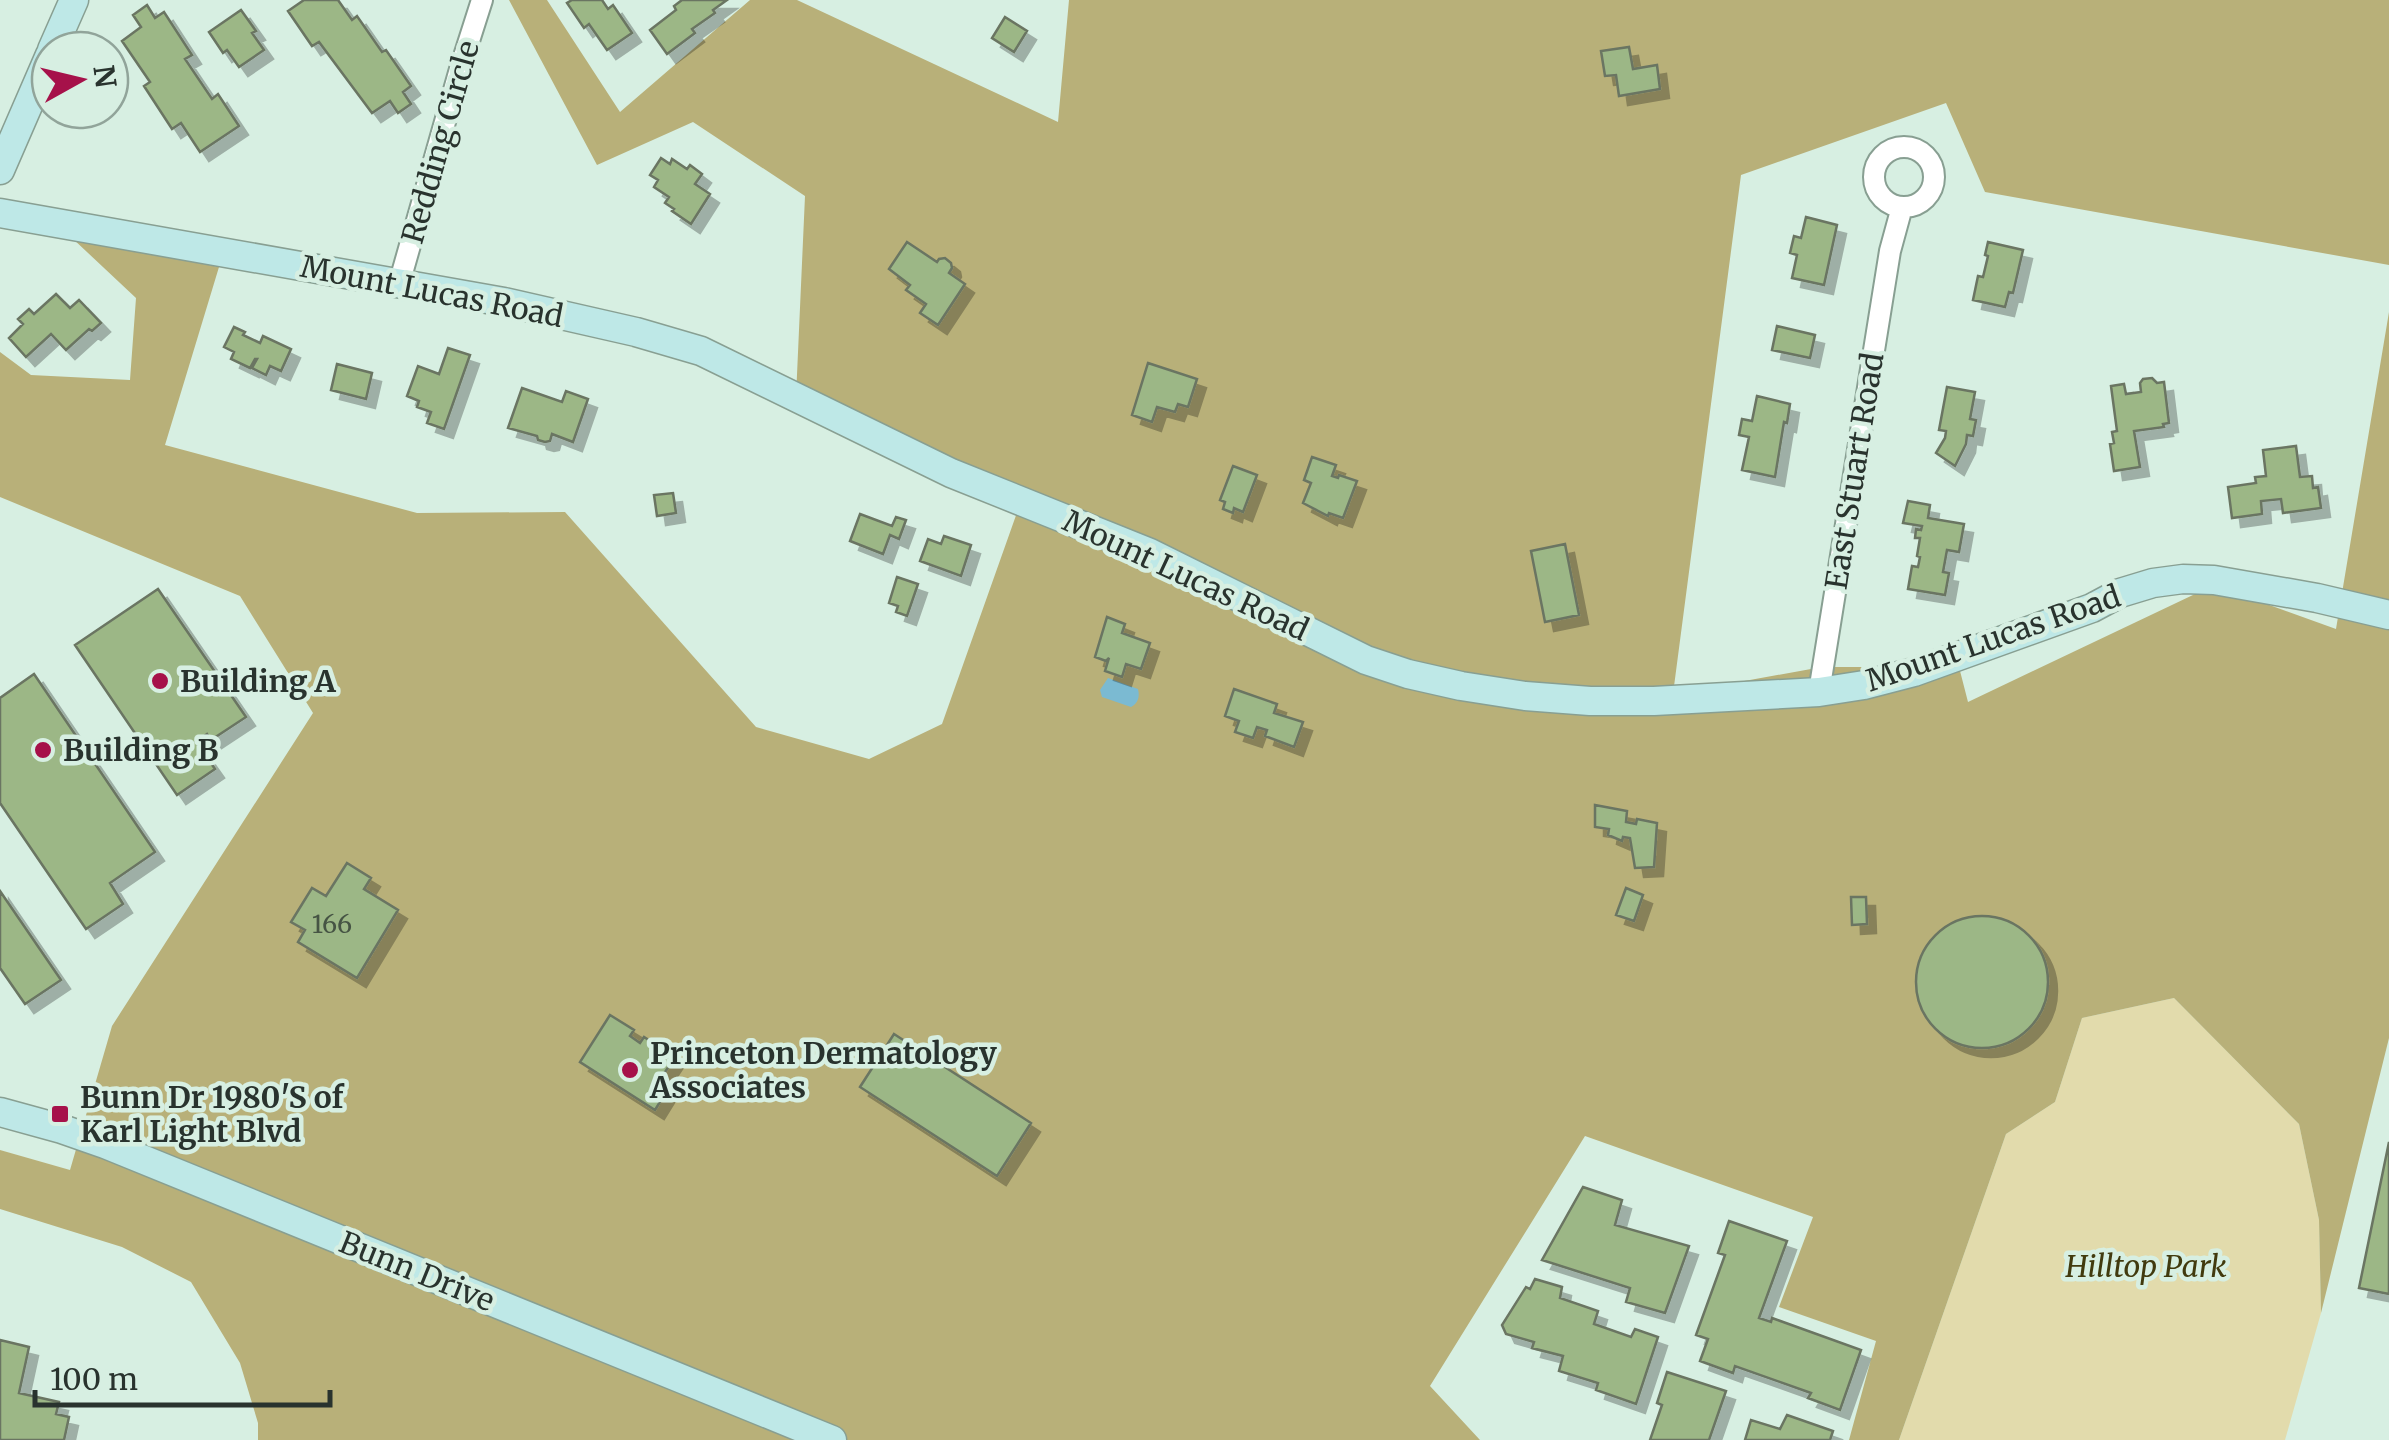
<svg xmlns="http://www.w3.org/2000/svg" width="2389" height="1440" font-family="Merriweather,serif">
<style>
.green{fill:#e2dbac}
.forest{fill:#b8b079}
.water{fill:#7bbad2}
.building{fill:#9cb786;stroke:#6a7562;stroke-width:2.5;filter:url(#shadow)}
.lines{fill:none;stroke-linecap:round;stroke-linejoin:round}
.street-casing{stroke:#889f92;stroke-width:24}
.secondary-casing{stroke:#889f92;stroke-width:31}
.street{stroke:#fff;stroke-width:20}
.secondary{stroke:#bee8e7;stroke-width:28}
.poi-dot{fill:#a6114a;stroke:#d7efe2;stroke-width:4}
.labels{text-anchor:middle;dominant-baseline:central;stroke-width:9;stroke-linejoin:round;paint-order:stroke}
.number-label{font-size:25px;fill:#465444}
.street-label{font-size:30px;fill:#29332e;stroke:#d7efe2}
.poi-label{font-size:30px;font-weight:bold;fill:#29332e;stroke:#d7efe2;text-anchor:start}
.park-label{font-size:30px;font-style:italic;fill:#413a0e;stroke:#d7efe2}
</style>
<defs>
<filter id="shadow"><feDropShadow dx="9" dy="9" stdDeviation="0" flood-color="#0004"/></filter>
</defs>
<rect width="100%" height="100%" fill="#d7efe2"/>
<path class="green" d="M2174 998 2299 1124 2319 1220 2321 1313 2285 1440H1899L2006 1134 2055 1102 2082 1018Z"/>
<path class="forest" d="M509 0H547L620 112 750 0H797L1058 122 1069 0H2389V265L1985 192 1946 103 1741 175 1673 694 1822 667H1959L1968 702 2214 585 2336 629 2389 312V1038L2321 1313 2319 1220 2299 1124 2174 998 2082 1018 2055 1102 2006 1134 1899 1440H1849L1876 1341 1779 1307 1813 1217 1585 1136 1430 1386 1480 1440H258V1423L240 1363 191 1282 122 1247 0 1209V1150L70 1170 112 1026 313 713 240 596 0 497V352L31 375 130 380 136 298 71 237 219 267 165 445 417 513 565 512 756 727 869 759 942 724 1020 504 796 397 805 196 693 122 597 165Z"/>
<path class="water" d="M1108 678 1138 689C1140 697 1138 703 1131 707L1102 697 1100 690Z"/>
<path class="building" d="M304 0H338L352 20 357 16 382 52 386 50 411 86 403 92 411 104 398 113 390 101 372 113 319 42 312 46 288 11Z
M572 0H602L608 9 613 5 632 33 607 50 589 24 584 28 567 3Z
M682 0H727L713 10 715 13 692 29 695 33 667 54 650 30 676 10 674 6Z
M147 5 155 18 164 12 192 55 185 59 212 99 218 94 239 126 200 152 181 123 172 129 144 86 150 82 122 41 141 27 133 15Z
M241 10 256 31 252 33 264 50 239 67 227 50 223 53 209 32Z
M1005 17 1027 31 1014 52 992 38Z
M1629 47 1633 69 1657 65 1660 89 1619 96 1616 75 1605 76 1601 51Z
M661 158 670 164 672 159 687 169 690 165 702 174 695 184 710 194 691 224 672 211 674 209 665 203 669 197 654 187 658 180 650 175Z
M1806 217 1837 225 1824 285 1792 278 1797 255 1790 253 1794 236 1801 238Z
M907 242 937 262 939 259 945 258 951 263 952 268 949 273 965 284 938 325 920 313 926 304 906 290 910 285 889 269Z
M1988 242 2023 250 2013 293 2009 292 2005 307 1973 300 1978 276 1983 277 1988 256 1985 255Z
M56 294 70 308 79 300 101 323 92 331 89 329 66 350 51 334 26 357 9 338 23 324 18 319 29 309 34 314Z
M1777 326 1815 335 1810 358 1772 350Z
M234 327 245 332 243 335 260 343 263 336 291 349 281 371 270 366 266 375 252 368 257 359H255L250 368 231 359 234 352 224 347Z
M448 348 470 355 444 429 427 423 431 412 417 407 419 401 407 396 418 366 439 374Z
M1148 363 1197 379 1188 407 1178 404 1175 412 1157 407 1152 422 1132 415Z
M337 364 372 373 366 399 331 390Z
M2152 378 2157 383 2164 382 2169 423 2163 424 2164 427 2134 431 2140 467 2114 471 2110 444 2114 443 2112 432 2117 431 2111 386 2124 384 2126 394 2141 392 2140 383 2143 379Z
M1947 387 1975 392 1970 419 1976 420 1973 436 1967 435 1966 444 1955 466 1936 453 1945 438 1946 431 1939 430Z
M522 388 562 402 566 391 588 399 573 442 552 434 550 441 545 442 538 440 537 436 508 428Z
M1757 396 1790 404 1787 423 1784 422 1775 477 1742 470 1749 437 1739 435 1742 419 1752 421Z
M2296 446 2300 477 2312 476 2313 488 2318 487 2321 508 2283 513 2281 499 2261 501 2262 514 2232 518 2228 487 2256 483 2255 477 2266 476 2263 450Z
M1312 457 1336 465 1332 476 1338 478 1339 475 1357 481 1343 518 1329 513 1328 516 1303 503 1311 483 1304 480Z
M1233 466 1257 475 1243 512 1234 508 1233 513 1223 509 1225 502 1220 500Z
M673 493 676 513 657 516 654 495Z
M1908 501 1930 505 1928 518 1964 524 1959 552 1947 550 1943 572 1949 573 1945 595 1908 589 1912 566 1918 567 1920 557 1917 556 1920 538H1915L1916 529 1921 530 1922 526 1903 523Z
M860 514 892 526 896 517 906 520 899 539 890 535 883 554 850 541Z
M944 536 971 545 961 576 920 561 928 539 941 544Z
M1565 544 1579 615 1545 622 1531 551Z
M897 577 918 584 907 616 896 612 898 606 889 603Z
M158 589 246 717 211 740 207 734 196 742 215 769 177 795 75 645Z
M1107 617 1125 624 1122 633 1150 643 1141 669 1126 664 1122 677 1105 671 1109 658 1106 661 1095 657Z
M34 674 155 852 110 883 123 904 86 929 0 803V698Z
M1234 689 1277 704 1274 713 1303 722 1294 747 1265 736 1267 730 1257 727 1253 738 1235 732 1239 721 1225 716Z
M1595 805 1627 811 1626 822 1636 824 1637 819 1657 823 1654 867 1635 868 1630 838 1623 837 1622 841 1608 835 1609 829 1595 827Z
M347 863 371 878 364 889 398 910 357 978 298 942 305 930 291 922 312 888 326 896Z
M1626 888 1643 895 1634 921 1616 915Z
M0 891 61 980 25 1004 0 968Z
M1851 897H1866L1867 924 1852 925Z
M1916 982a66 66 0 1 1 132 0a66 66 0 1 1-132 0Z
M610 1015 634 1030 630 1036 640 1043 644 1037 675 1057 661 1078 671 1084 655 1110 580 1062Z
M894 1034 1031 1123 997 1176 860 1087Z
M2389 1142V1294L2359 1288Z
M1583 1187 1622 1200 1615 1225 1689 1246 1665 1313 1626 1302 1630 1288 1542 1260Z
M1729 1221 1787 1241 1759 1318 1771 1322 1772 1318 1861 1350 1840 1410 1808 1398 1811 1393 1735 1366 1733 1373 1700 1361 1708 1339 1696 1335 1725 1255 1718 1253Z
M1535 1279 1562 1287 1560 1298 1598 1311 1594 1324 1631 1337 1635 1329 1658 1337 1636 1404 1596 1390 1598 1383 1559 1371 1563 1356 1532 1348 1534 1342 1506 1334 1502 1325 1526 1287 1530 1289Z
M0 1340 29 1347 19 1393 59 1402 56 1414 69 1417 64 1440H0Z
M1667 1372 1726 1391 1709 1440H1650L1662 1405 1657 1403Z
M1787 1415 1833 1431 1830 1440H1745L1751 1420 1780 1429Z"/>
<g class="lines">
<g class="street-casing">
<path id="street" d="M1874 177a30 30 0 1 1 60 0a30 30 0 1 1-60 0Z
M399 284 460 69 482 0
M1819 692 1890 251 1902 207"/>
</g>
<g class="secondary-casing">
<path id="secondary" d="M52 50 74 0
M0 170 50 55
M0 213 504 302 636 332 701 351 951 473 1150 553 1366 660 1408 674 1461 686 1525 696 1590 701H1654L1819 692 1864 685 1914 672 2092 608 2120 593 2153 583 2183 579 2214 580 2317 598 2389 615
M0 1112 62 1129 105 1144 832 1440"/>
</g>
<use href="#street" class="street"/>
<use href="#secondary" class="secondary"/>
</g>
<g class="poi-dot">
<circle cx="160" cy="681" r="10"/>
<circle cx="43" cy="750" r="10"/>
<circle cx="630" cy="1070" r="10"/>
<rect x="50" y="1104" width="20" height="20" rx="5"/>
</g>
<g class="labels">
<g class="number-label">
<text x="332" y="924">166</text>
</g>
<g class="street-label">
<text transform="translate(440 142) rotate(-74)">Redding Circle</text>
<text transform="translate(432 291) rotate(11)">Mount Lucas Road</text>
<text transform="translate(1854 471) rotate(-81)">East Stuart Road</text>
<text transform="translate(1186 575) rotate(25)">Mount Lucas Road</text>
<text transform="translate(1993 638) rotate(-19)">Mount Lucas Road</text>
<text transform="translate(417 1271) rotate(22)">Bunn Drive</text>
</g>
<g class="poi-label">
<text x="180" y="681">Building A</text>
<text x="63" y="750">Building B</text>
<text x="650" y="1053">Princeton Dermatology<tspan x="650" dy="34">Associates</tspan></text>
<text x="80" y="1097">Bunn Dr 1980'S of<tspan x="80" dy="34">Karl Light Blvd</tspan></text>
</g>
<g class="park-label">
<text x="2146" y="1266">Hilltop Park</text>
</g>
</g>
<g transform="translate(80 80) rotate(82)"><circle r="48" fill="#d7efe2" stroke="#91a49a" stroke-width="2.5"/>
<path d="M0-8L18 38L0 25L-18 38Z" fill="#a6114a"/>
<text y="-15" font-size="28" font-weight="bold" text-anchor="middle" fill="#29332e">N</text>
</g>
<path d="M35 1390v15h295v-15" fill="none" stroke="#29332e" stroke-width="5"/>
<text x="50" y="1390" font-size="30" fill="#29332e" stroke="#d7efe2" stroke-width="8" paint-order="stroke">100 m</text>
</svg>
